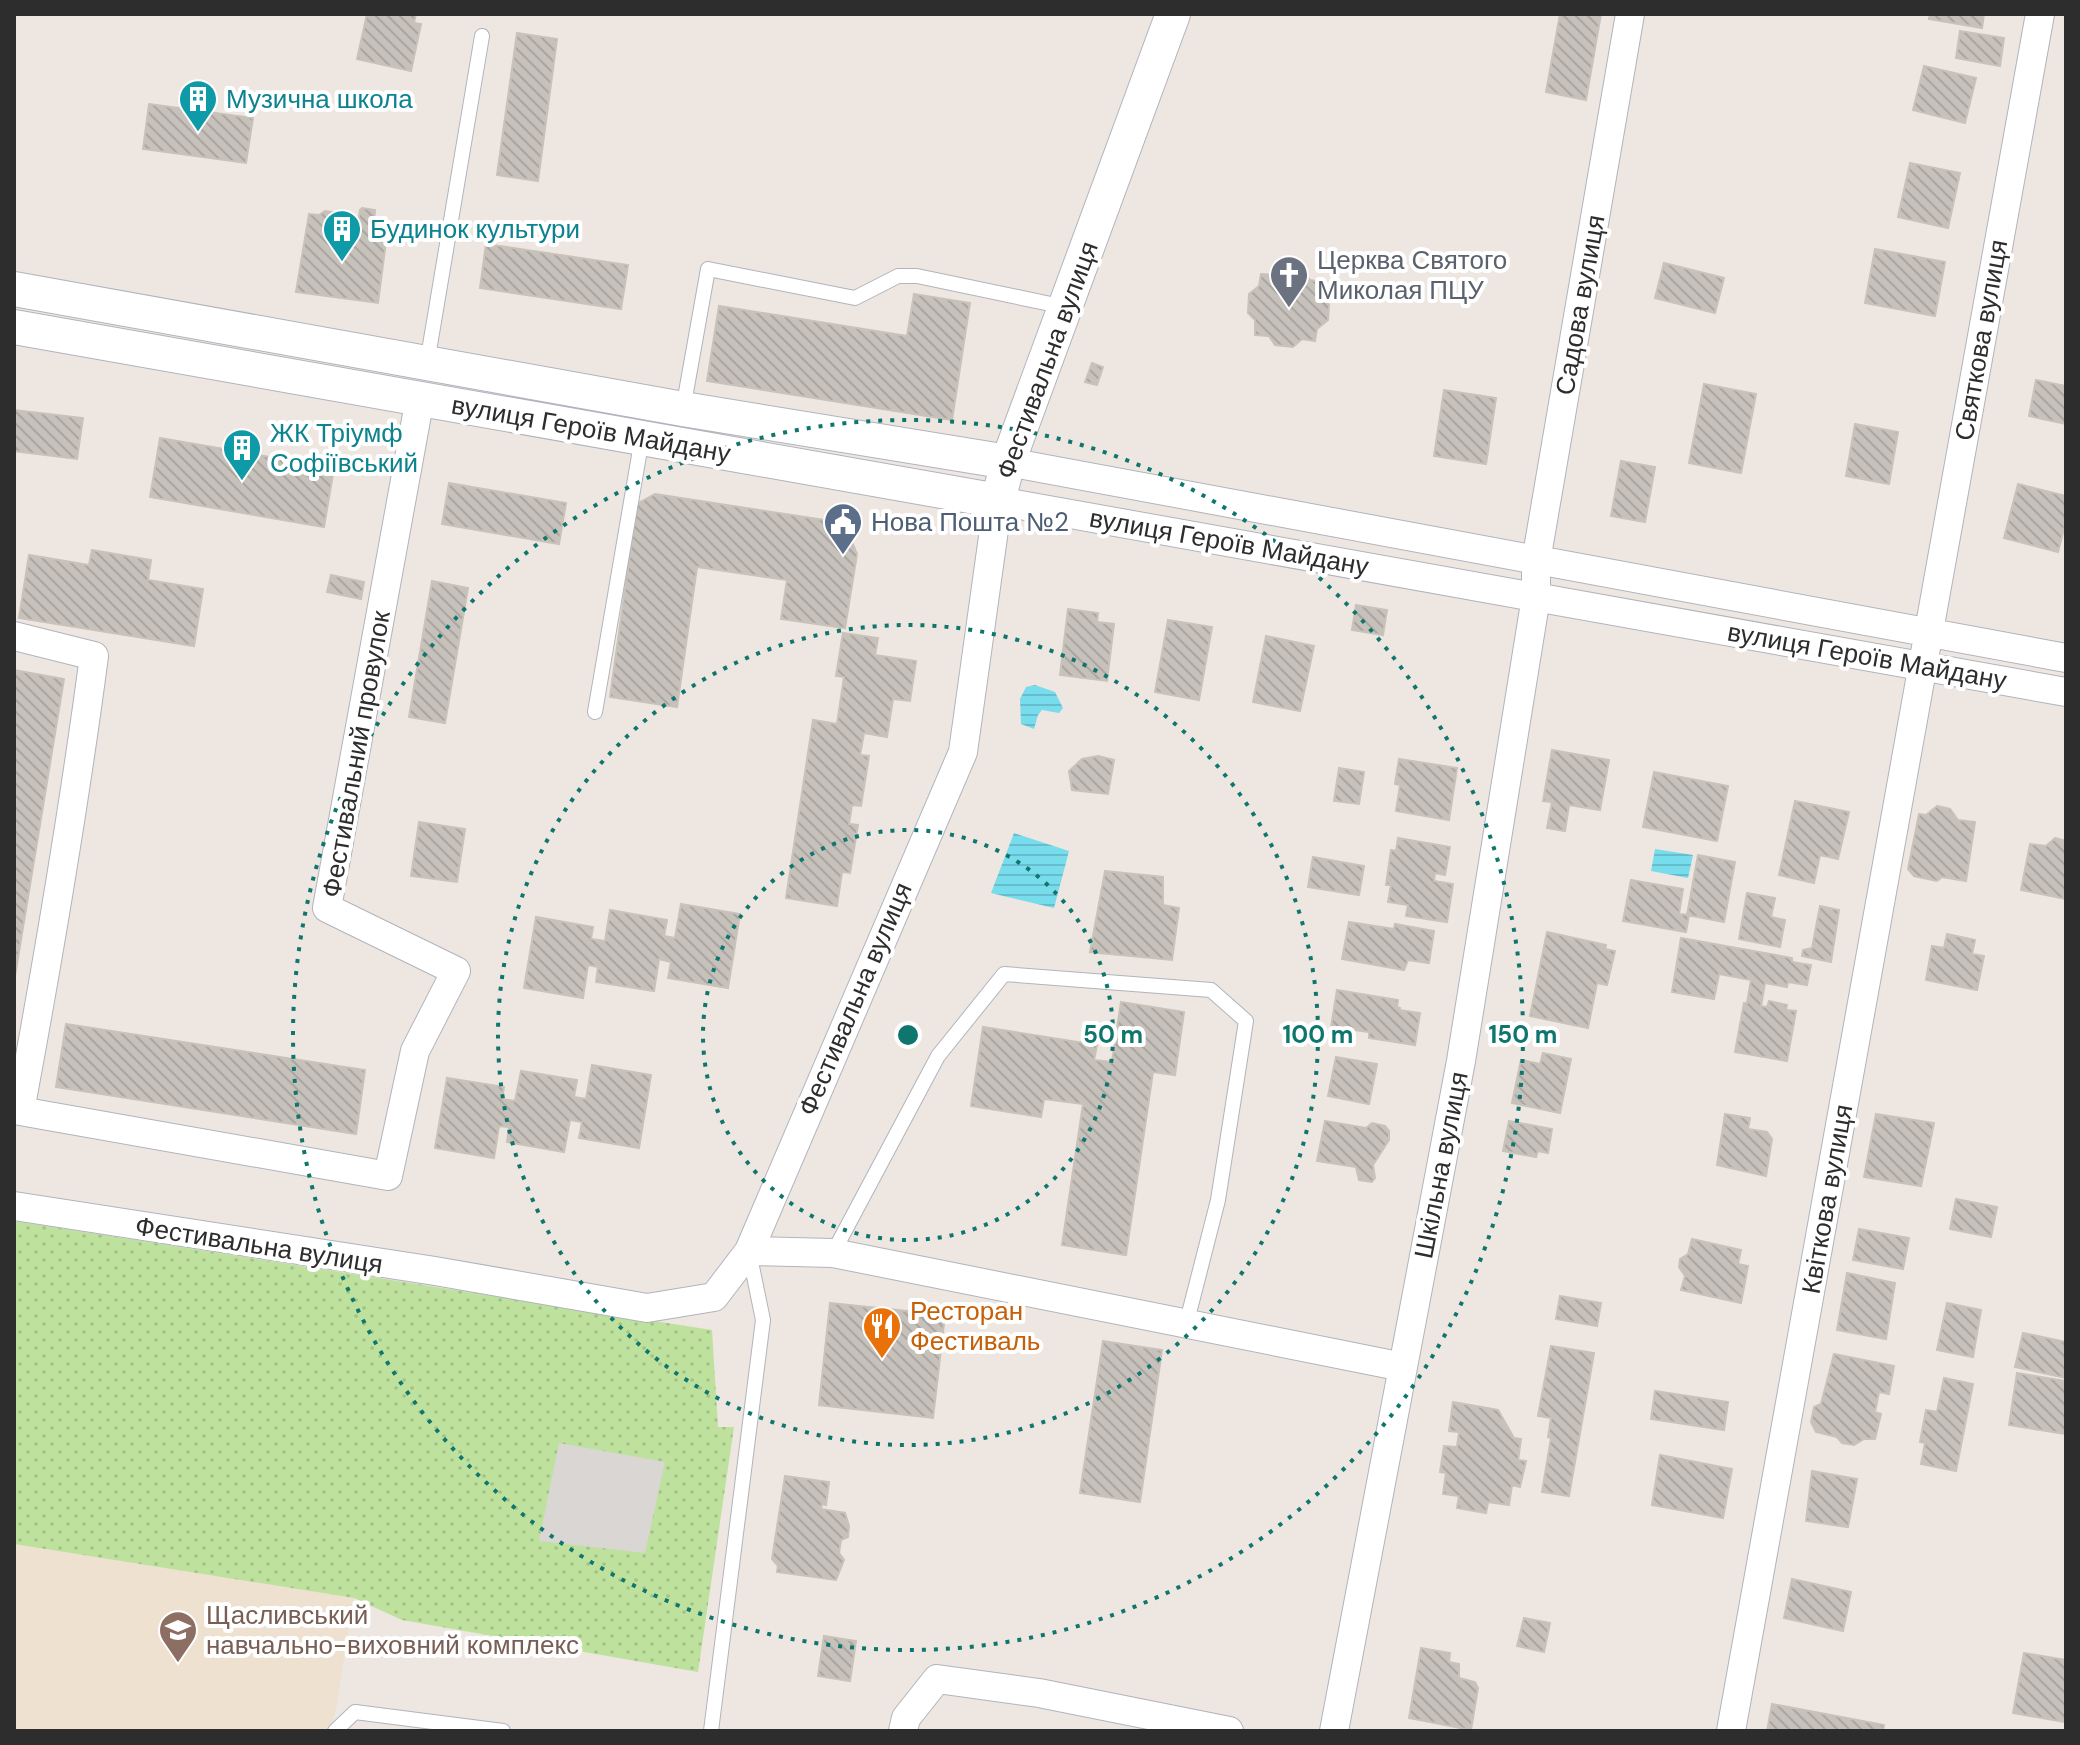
<svg xmlns="http://www.w3.org/2000/svg" width="2080" height="1745" font-family="'DM Sans',sans-serif">
<style>
.education{fill:#eee1d0}
.park{fill:url(#park-dots)}
.plaza{fill:#dad6d3}
.water{fill:url(#water-rules)}
.building{fill:url(#building-back-hatch);stroke:#c9c2b9;stroke-width:2}
.lines{fill:none;stroke-linecap:round;stroke-linejoin:round}
.service-casing{stroke:#b0b4bd;stroke-width:16}
.minor-casing{stroke:#b0b4bd;stroke-width:30}
.tertiary-casing{stroke:#b0b4bd;stroke-width:36}
.service{stroke:#fff;stroke-width:14}
.minor{stroke:#fff;stroke-width:28}
.tertiary{stroke:#fff;stroke-width:34}
.ring{fill:none;stroke:#0f766e;stroke-width:4;stroke-dasharray:4 8}
.labels{text-anchor:middle;dominant-baseline:central;stroke-width:8;stroke-linejoin:round;paint-order:stroke}
.culture-label{font-size:26px;fill:#0d838f;stroke:#fff;text-anchor:start}
.worship-label{font-size:26px;fill:#5b616d;stroke:#fff;text-anchor:start}
.street-label{font-size:26px;fill:#2d2d2d;stroke:#fff}
.service-label{font-size:26px;fill:#4e5e75;stroke:#fff;text-anchor:start}
.food-label{font-size:26px;fill:#c56008;stroke:#fff;text-anchor:start}
.education-label{font-size:26px;fill:#785e54;stroke:#fff;text-anchor:start}
.centre{fill:#0f766e;stroke:#fff;stroke-width:4}
.ring-label{font-size:24px;text-anchor:middle;font-weight:bold;fill:#0f766e;stroke:#fff;stroke-width:8;stroke-linejoin:round;paint-order:stroke}
</style>
<defs>
<pattern id="park-dots" width="8" height="8" patternUnits="userSpaceOnUse" patternTransform="scale(2)"><rect width="8" height="8" fill="#bee29e"/><path d="M2 2h.1M6 6h.1" fill="none" stroke="#a4c288" stroke-width="1.8" stroke-linecap="round"/></pattern>
<pattern id="water-rules" width="6" height="5" patternUnits="userSpaceOnUse" patternTransform="scale(2)"><rect width="6" height="5" fill="#77dcec"/><path d="M0 2.5h6" fill="none" stroke="#67bdcb"/></pattern>
<pattern id="building-back-hatch" width="6" height="6" patternUnits="userSpaceOnUse" patternTransform="scale(2)"><rect width="6" height="6" fill="#c7c1bb"/><path d="M-1 5l2 2M0 0l6 6M5-1l2 2" fill="none" stroke="#aba6a1"/></pattern>
</defs>
<rect width="100%" height="100%" fill="#eee6e0"/>
<path class="education" d="M14 1544 354 1598 332 1731H14Z"/>
<path class="park" d="M14 1221 712 1330 718 1427H734L698 1672 402 1620 354 1598 14 1544Z"/>
<path class="plaza" d="M559 1443 665 1462 645 1553 539 1541Z"/>
<path class="water" d="M1035 685 1055 692 1063 708 1059 713 1042 710 1038 715 1034 729 1021 724 1020 699 1026 687Z
M1014 833 1069 851 1054 908 991 893Z
M1655 849 1693 855 1688 878 1651 871Z"/>
<path class="building" d="M367 14H416L414 23 421 24 411 71 357 59Z
M1560 14H1601L1586 100 1546 92Z
M1930 14H1984L1982 28 1929 19Z
M1960 31 2004 38 2000 66 1956 58Z
M517 33 557 39 538 181 497 175Z
M1924 66 1976 78 1965 123 1913 110Z
M149 104 253 118 246 163 143 149Z
M1910 163 1960 173 1948 228 1898 217Z
M362 208 375 210 373 233 387 234 378 303 296 292 309 214 319 215 325 211 337 213 341 219 358 222 360 210Z
M486 244 628 265 621 309 480 288Z
M1875 249 1945 262 1935 316 1865 303Z
M1664 263 1724 278 1715 313 1655 298Z
M1285 267 1301 270 1310 280 1322 282V295L1329 305 1328 320 1317 329 1315 341 1302 339 1293 347 1275 345 1269 336 1255 335V320L1248 313 1249 294 1259 286 1261 274 1275 275Z
M914 294 970 303 952 420 707 381 719 306 907 336Z
M1092 363 1103 367 1097 385 1085 382Z
M2036 380 2066 386V424L2029 416Z
M1704 384 1756 394 1741 473 1689 463Z
M1444 390 1496 398 1486 464 1434 456Z
M14 410 83 418 77 459 14 451Z
M1855 424 1898 432 1889 484 1846 476Z
M160 438 334 468 324 527 150 497Z
M1621 461 1655 467 1645 522 1611 516Z
M449 483 566 503 559 544 442 524Z
M2018 484 2066 496V521L2058 552 2004 538Z
M655 494 844 523 857 554 845 628 781 619 787 580 697 567 677 707 610 697 637 504Z
M92 550 151 560 148 580 203 589 194 646 19 618 29 555 89 565Z
M331 575 364 582 361 599 327 592Z
M432 581 468 588 445 723 409 717Z
M1356 605 1387 610 1383 635 1352 630Z
M1068 609 1098 613 1097 622 1114 624 1107 681 1060 675Z
M1168 620 1212 627 1199 700 1155 692Z
M843 633 878 638 875 655 916 661 910 701 893 699 887 737 864 733 860 755 869 756 861 806 852 805 849 824 858 825 850 873 842 872 837 906 786 898 813 720 837 724 844 677 836 676Z
M1266 636 1314 646 1300 711 1253 702Z
M14 670 64 679 14 982Z
M1552 750 1609 760 1600 810 1569 805 1565 831 1547 828 1552 802 1543 801Z
M1098 756 1114 760 1108 794 1072 790 1069 771 1082 759Z
M1399 759 1457 768 1449 820 1396 811 1400 785 1395 784Z
M1339 768 1364 772 1359 804 1334 801Z
M1654 772 1728 786 1717 841 1643 827Z
M1795 801 1849 812 1838 859 1820 855 1814 883 1779 875Z
M1937 806 1950 809 1958 820 1975 822 1966 881 1942 877 1937 881 1914 876 1908 869 1919 814 1926 815Z
M419 822 465 829 457 882 411 876Z
M1398 838 1450 847 1445 875 1435 873 1434 881 1453 884 1447 922 1406 916 1408 905 1388 902 1391 885H1386L1391 850 1396 851Z
M2055 838 2063 840 2066 848V899L2021 890 2030 844 2046 846Z
M1698 855 1735 862 1724 922 1687 915Z
M1313 857 1364 866 1359 895 1308 887Z
M1105 871 1163 877V905L1179 908 1172 960 1090 952Z
M1631 880 1683 889 1679 914 1689 915 1686 932 1623 921Z
M1747 893 1775 898 1771 917 1785 920 1780 947 1739 939Z
M681 904 740 914 728 988 668 978 671 962 659 959 654 991 596 982 598 967 588 965 583 998 524 988 536 917 593 927 591 939 605 941 610 910 667 920 664 936 675 938Z
M1820 906 1839 910 1831 962 1802 956 1803 950 1812 948Z
M1349 922 1394 929 1395 924 1434 931 1429 963 1408 960 1404 970 1342 959Z
M1547 932 1606 945 1605 949 1615 951 1607 985 1597 983 1588 1028 1530 1016Z
M1947 934 1975 940 1972 954 1984 956 1977 990 1926 980 1932 946 1944 948Z
M1681 938 1792 958V962L1811 965 1807 985 1788 982 1787 987 1765 983 1761 1006 1767 1007 1769 1001 1787 1005 1786 1010 1796 1011 1787 1061 1735 1052 1744 1003H1747L1751 980 1719 974 1714 999 1672 992Z
M1337 990 1398 1000 1397 1007 1400 1008 1399 1010 1420 1013 1415 1045 1369 1038V1032L1331 1027Z
M1121 1002 1184 1012 1175 1075 1153 1072 1126 1255 1062 1245 1083 1104 1044 1099 1041 1117 971 1106 983 1027 1097 1045 1094 1060 1112 1062Z
M66 1024 365 1070 356 1134 56 1087Z
M1543 1053 1571 1059 1560 1113 1512 1103 1521 1060 1540 1064Z
M1336 1057 1377 1064 1369 1104 1328 1096Z
M592 1065 651 1075 639 1148 579 1138 582 1122 570 1120 564 1152 507 1142 509 1127 499 1126 494 1158 435 1148 447 1078 504 1087 502 1099 515 1101 521 1071 577 1080 574 1097 586 1099Z
M1725 1114 1750 1118 1748 1129 1767 1132 1772 1139 1766 1176 1717 1165Z
M1876 1114 1934 1123 1921 1186 1864 1177Z
M1325 1121 1366 1128 1372 1123 1385 1126 1389 1131V1140L1373 1165 1375 1178 1372 1182 1359 1180 1356 1167 1317 1161Z
M1509 1121 1552 1129 1548 1153 1538 1151 1536 1157 1503 1151Z
M1956 1199 1997 1207 1991 1237 1950 1229Z
M1859 1229 1909 1238 1903 1269 1853 1260Z
M1692 1239 1741 1250 1738 1264 1748 1266 1741 1303 1681 1290 1685 1276 1679 1267 1680 1259 1688 1254Z
M1847 1273 1895 1283 1886 1339 1837 1330Z
M1560 1296 1601 1303 1597 1326 1556 1319Z
M830 1303 945 1315 933 1418 819 1405Z
M1947 1303 1981 1310 1973 1357 1937 1350Z
M2023 1333 2066 1342V1378L2015 1367Z
M1103 1341 1162 1350 1140 1502 1080 1493Z
M1551 1346 1594 1353 1569 1496 1542 1492 1551 1438 1548 1437 1551 1418 1538 1416Z
M1834 1354 1894 1366 1889 1394 1879 1392 1875 1412 1881 1414 1875 1439H1864L1854 1445 1842 1443 1837 1437 1816 1432 1811 1422 1814 1407 1821 1404Z
M2017 1373 2066 1381V1434L2009 1425Z
M1944 1378 1973 1384 1956 1471 1921 1464 1925 1443 1920 1442 1926 1410 1937 1412Z
M1655 1391 1728 1402 1724 1430 1651 1419Z
M1453 1402 1498 1410 1514 1438 1521 1439 1518 1460 1526 1461 1520 1487 1512 1485 1509 1505 1488 1502 1486 1513 1457 1508 1459 1496 1443 1494 1446 1473 1440 1472 1444 1446 1457 1447 1459 1432 1449 1431Z
M1660 1455 1732 1469 1723 1518 1652 1505Z
M1812 1471 1857 1479 1848 1527 1806 1521Z
M785 1476 829 1482 826 1505 822 1504 821 1509 845 1513 849 1526 848 1537 841 1540 839 1553 844 1560 836 1580 777 1572 778 1566 772 1559Z
M1792 1579 1851 1592 1843 1631 1784 1618Z
M1524 1618 1550 1623 1544 1652 1517 1646Z
M824 1636 856 1641 850 1681 818 1676Z
M1421 1648 1450 1653 1449 1662 1459 1664V1678L1475 1682 1478 1688 1471 1730 1409 1718Z
M2024 1653 2066 1660 2065 1722 2013 1713Z
M1772 1704 1884 1725 1883 1731H1767Z"/>
<g class="lines">
<g class="service-casing">
<path id="service" d="M427 363 482 36
M683 409 708 269 855 298 898 276H917L1065 307
M595 712 642 438
M833 1253 938 1056 1004 974 1211 990 1246 1021 1218 1200 1186 1325
M335 1731 355 1712 503 1731
M711 1731 763 1320 749 1252"/>
</g>
<g class="minor-casing">
<path id="minor" d="M1008 462 2066 658
M14 636 94 656C74 808 48 960 20 1111L14 1110
M20 1111 388 1176 415 1051 456 971 327 908 420 398
M14 1206 435 1271 647 1308 714 1297 749 1251 963 752 998 501 2066 692
M749 1251 833 1253 1403 1367
M903 1731 906 1718 937 1679 1039 1693 1229 1731
M1334 1731 1461 1061 1536 597V561L1630 14
M1731 1731 2040 14"/>
</g>
<g class="tertiary-casing">
<path id="tertiary" d="M14 289 683 409 1008 462
M14 327 998 501 1008 462 1173 14"/>
</g>
<use href="#service" class="service"/>
<use href="#minor" class="minor"/>
<use href="#tertiary" class="tertiary"/>
</g>
<g class="ring">
<circle cx="908" cy="1035" r="205"/>
<circle cx="908" cy="1035" r="410"/>
<circle cx="908" cy="1035" r="615"/>
</g>
<defs>
<g id="building-pin" transform="scale(2)"><path d="M0 17L-7.5 6A9.5 9.5 0 1 1 7.5 6Z" fill="#0f9aa8" stroke="#fff"/><path d="M-4-6H4V6H1V3H-1V6H-4ZM-2.5-4.3h1.7v1.8h-1.7ZM.8-4.3h1.7v1.8H.8ZM-2.5-1h1.7V.8h-1.7ZM.8-1h1.7V.8H.8Z" fill="#fff"/></g>
<g id="church-pin" transform="scale(2)"><path d="M0 17L-7.5 6A9.5 9.5 0 1 1 7.5 6Z" fill="#6b7280" stroke="#fff"/><path d="M-1.2-6h2.4v3.5h3.3v2.4h-3.3V6h-2.4V-.1h-3.3v-2.4h3.3Z" fill="#fff"/></g>
<g id="civic-pin" transform="scale(2)"><path d="M0 17L-7.5 6A9.5 9.5 0 1 1 7.5 6Z" fill="#5c6f8a" stroke="#fff"/><path d="M-.6-6.5H3V-4.5H.6V-3L4-1V1h2V6H-6V1h2V-1L-.6-3ZM-1.2 2.5V6h2.4V2.5Z" fill="#fff"/></g>
<g id="restaurant-pin" transform="scale(2)"><path d="M0 17L-7.5 6A9.5 9.5 0 1 1 7.5 6Z" fill="#e8710a" stroke="#fff"/><path d="M-5-6h1v4h1v-4h1v4h1v-4h1v5L-1.5 .5V6h-2V.5L-5-1ZM5-6V6H3V1.5H1.5Q1.5-4 5-6Z" fill="#fff"/></g>
<g id="school-pin" transform="scale(2)"><path d="M0 17L-7.5 6A9.5 9.5 0 1 1 7.5 6Z" fill="#8d6e63" stroke="#fff"/><path d="M0-5L7-2L0 1L-7-2ZM-4 1L0 2.5L4 1V4Q0 6-4 4Z" fill="#fff"/></g>
</defs>
<g fill-rule="evenodd">
<use href="#building-pin" x="198" y="99"/>
<use href="#building-pin" x="342" y="229"/>
<use href="#church-pin" x="1289" y="275"/>
<use href="#building-pin" x="242" y="448"/>
<use href="#civic-pin" x="843" y="522"/>
<use href="#restaurant-pin" x="882" y="1326"/>
<use href="#school-pin" x="178" y="1630"/>
</g>
<g class="labels">
<g class="culture-label">
<text x="226" y="99">Музична школа</text>
<text x="370" y="229">Будинок культури</text>
<text x="270" y="433">ЖК Тріумф<tspan x="270" dy="30">Софіївський</tspan></text>
</g>
<g class="worship-label">
<text x="1317" y="260">Церква Святого<tspan x="1317" dy="30">Миколая ПЦУ</tspan></text>
</g>
<g class="street-label">
<text transform="translate(1580 305) rotate(-80)">Садова вулиця</text>
<text transform="translate(1981 340) rotate(-80)">Святкова вулиця</text>
<text transform="translate(1047 360) rotate(-70)">Фестивальна вулиця</text>
<text transform="translate(591 429) rotate(10)">вулиця Героїв Майдану</text>
<text transform="translate(1229 542) rotate(10)">вулиця Героїв Майдану</text>
<text transform="translate(1867 656) rotate(10)">вулиця Героїв Майдану</text>
<text transform="translate(356 754) rotate(-80)">Фестивальний провулок</text>
<text transform="translate(855 999) rotate(-67)">Фестивальна вулиця</text>
<text transform="translate(1441 1165) rotate(-79)">Шкільна вулиця</text>
<text transform="translate(1827 1199) rotate(-80)">Квіткова вулиця</text>
<text transform="translate(259 1245) rotate(9)">Фестивальна вулиця</text>
</g>
<g class="service-label">
<text x="871" y="522">Нова Пошта №2</text>
</g>
<g class="food-label">
<text x="910" y="1311">Ресторан<tspan x="910" dy="30">Фестиваль</tspan></text>
</g>
<g class="education-label">
<text x="206" y="1615">Щасливський<tspan x="206" dy="30">навчально-виховний комплекс</tspan></text>
</g>
</g>
<circle cx="908" cy="1035" r="12" class="centre"/>
<g class="ring-label">
<text x="1113" y="1043">50 m</text>
<text x="1318" y="1043">100 m</text>
<text x="1523" y="1043">150 m</text>
</g>
<rect width="2080" height="1745" fill="none" stroke="#2d2d2d" stroke-width="32"/>
</svg>
